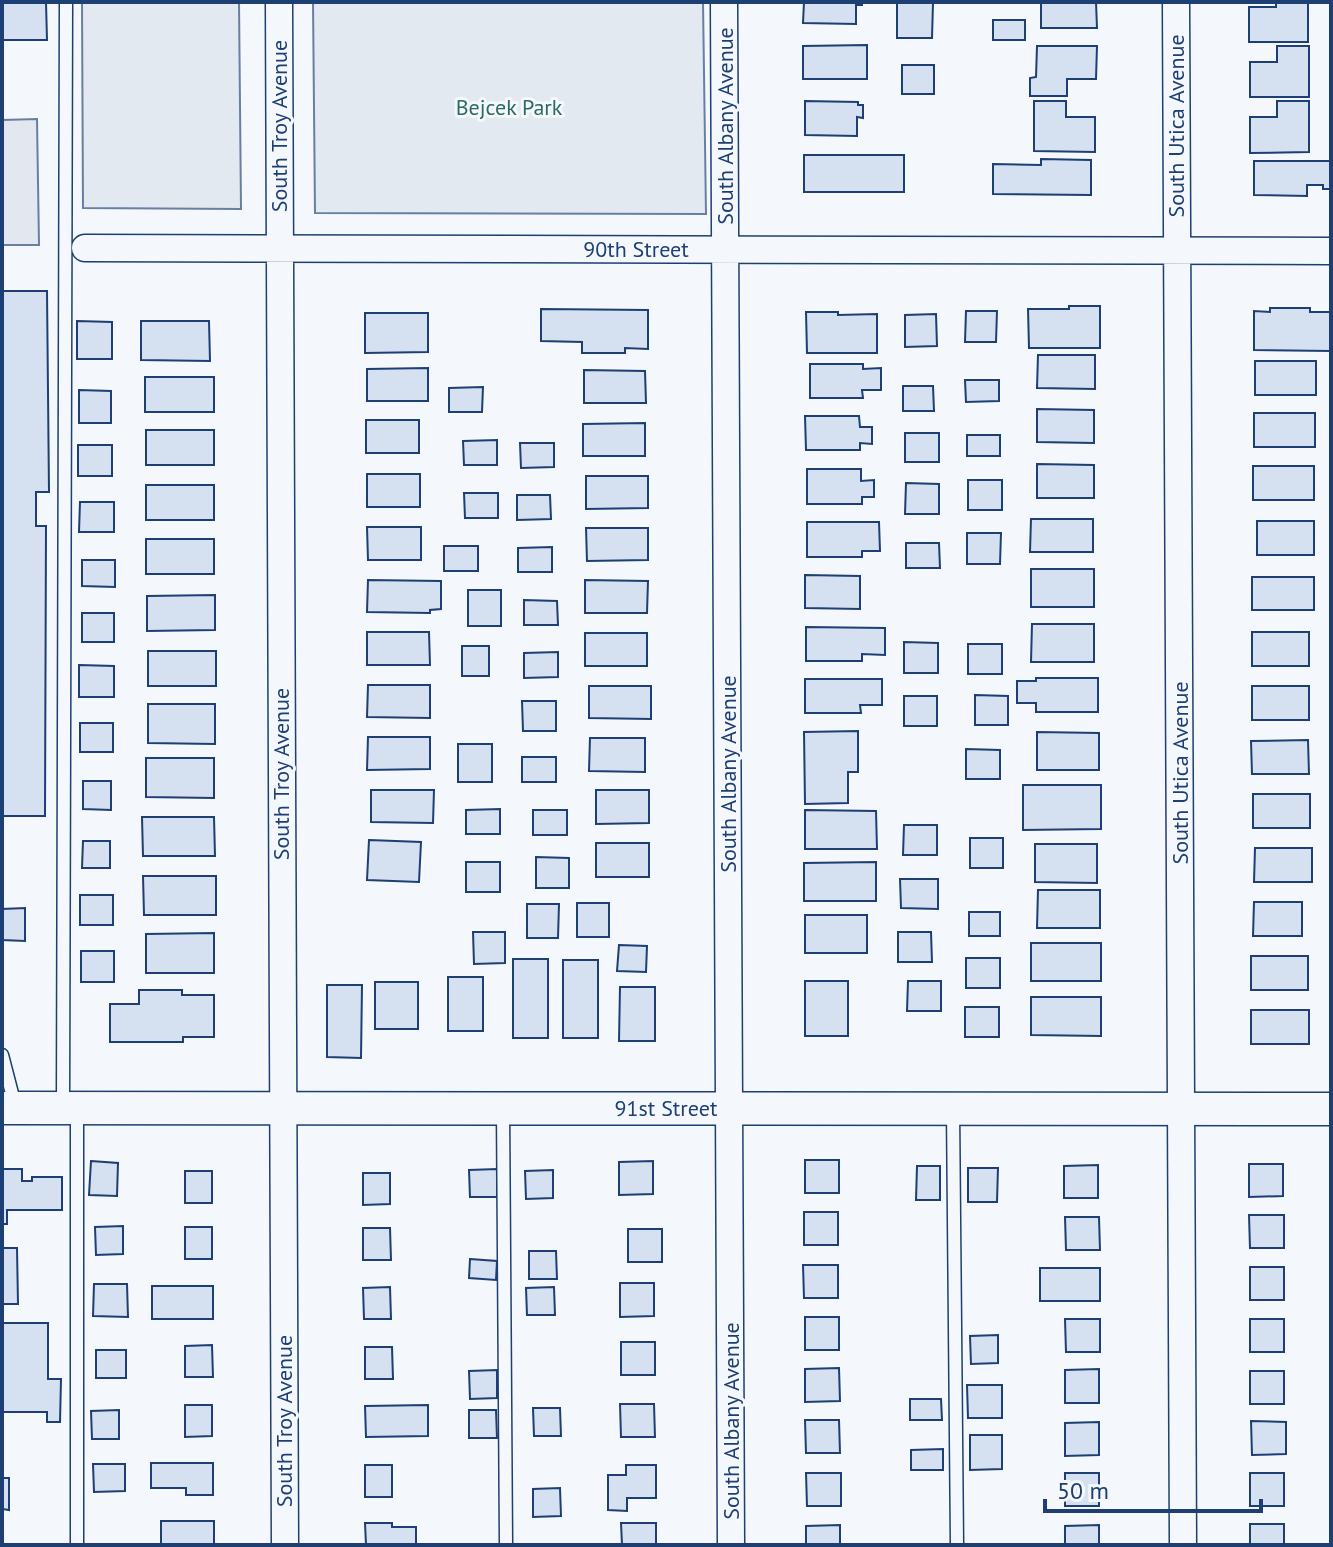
<svg xmlns="http://www.w3.org/2000/svg" width="1333" height="1547" font-family="'PT Sans',sans-serif">
<style>
.green{fill:#e3e9f0;stroke:#687fa3;stroke-width:2}
.parking{fill:#e3e8f0;stroke:#687fa3;stroke-width:2}
.building{fill:#d5e0f0;stroke:#1d3f73;stroke-width:2}
.lines{fill:none;stroke-linecap:round;stroke-linejoin:round}
.service-casing{stroke:#1d3f73;stroke-width:15}
.minor-casing{stroke:#1d3f73;stroke-width:29}
.tertiary-casing{stroke:#1d3f73;stroke-width:35}
.service{stroke:#f4f7fb;stroke-width:12}
.minor{stroke:#f4f7fb;stroke-width:26}
.tertiary{stroke:#f4f7fb;stroke-width:32}
.labels{text-anchor:middle;dominant-baseline:central;stroke-width:6;stroke-linejoin:round;paint-order:stroke}
.park-label{font-size:22px;fill:#2c6c60;stroke:#f4f7fb}
.street-label{font-size:22px;fill:#1d3f73;stroke:#f4f7fb}
</style>
<rect width="100%" height="100%" fill="#f4f7fb"/>
<path class="green" d="M82 2H239L241 209 83 208Z
M313 2H703L706 214 315 213Z"/>
<path class="parking" d="M37 119 39 245H2V120Z"/>
<path class="building" d="M2 2H46L47 40H2Z
M804 2H862V5H856V24L803 23Z
M1041 2H1096L1097 28H1041Z
M1276 2H1308V42H1249V7H1276Z
M897 3H933L932 38H897Z
M993 20H1025V40H993Z
M867 45V79H803V46Z
M1037 46H1097L1096 79H1067V96H1030V78L1036 77Z
M1277 46H1309V97H1250V62H1277Z
M902 65H934V94H902Z
M805 101 858 102V105H863V118L857 117V136L805 135Z
M1034 101H1066V117H1095V152L1034 151Z
M1277 101H1309V152L1250 153V117H1277Z
M804 155H904V192H804Z
M1041 159 1091 160V195L993 194V164L1041 165Z
M1254 161H1331V189H1323V185H1307V196L1254 195Z
M2 291H47L49 492H36V526H46L45 816H3Z
M1069 306H1100V348H1029L1028 309H1069Z
M1270 308H1310V312H1331V351L1254 350V311L1270 312Z
M541 309 648 310V349L625 348V353H582V342L541 341Z
M966 311H997L996 342H965Z
M806 312H838V315L877 314V353H807Z
M365 313H428V352L365 353Z
M936 314 937 346 905 347V315Z
M77 321 112 322V359H77Z
M141 321H209L210 361 141 360Z
M1038 355H1095V389L1037 388Z
M1255 361H1316V395H1255Z
M810 364H863V369L881 368V390H862L863 398H810Z
M428 368V401H367V369Z
M584 370 645 371 646 403H584Z
M145 377H214V412H145Z
M965 380H999V401L966 402Z
M903 386H933L934 411H903Z
M483 387 482 412H449V388Z
M79 390 111 391V423H79Z
M1037 409 1094 410V443L1037 442Z
M1254 413H1315V447H1254Z
M805 416H859L860 427H872V444L860 443V450H806Z
M366 420H419V453H366Z
M645 423V456H583V424Z
M146 430H214V465H146Z
M905 433H939V462H905Z
M967 435H1000V456H967Z
M497 440V465H464L463 441Z
M520 443H554V467L521 468Z
M78 445H112V476H78Z
M1037 464 1094 465V498H1037Z
M1253 466H1314V500H1253Z
M807 469H861V481L874 480V497H862V504H807Z
M367 474H420V507H367Z
M586 476H648V508L586 509Z
M968 480H1002V510H968Z
M906 483 939 484V514H905Z
M146 485H214V520H146Z
M464 493H498V518H465Z
M517 495H550L551 519 517 520Z
M80 502H114V532H79Z
M1031 519H1093V552H1030Z
M1257 521H1314V555H1257Z
M807 522H879L880 551H862V557H807Z
M367 527H421V560H368Z
M586 528H648V560L587 561Z
M967 533H1001L1000 564H967Z
M146 539H214V574H146Z
M906 543H939L940 568H906Z
M444 546H478V571H444Z
M552 547V572H518V548Z
M82 560H115V587L82 586Z
M1031 569H1094V607H1031Z
M805 575 860 576V609L805 608Z
M1252 577H1314V610H1252Z
M368 580 441 581V609L430 610V613L367 612Z
M585 580 648 581 647 613H585Z
M468 590H501V626H468Z
M215 595V630L147 631V596Z
M524 600 557 601 558 625H524Z
M82 613H114V642H82Z
M1032 624H1094V662H1031Z
M806 627 885 628V655L862 654V661H806Z
M367 632H429L430 665H367Z
M1252 632H1309V666H1252Z
M585 633H647V666H585Z
M904 642 938 643V673H904Z
M968 644H1002V674H968Z
M462 646H489V676H462Z
M148 651H216V686H148Z
M558 652V677L524 678V653Z
M79 665 114 666V697H79Z
M1036 678H1098V712H1036V703H1017V681H1036Z
M805 679H882V705H860L861 713H805Z
M368 685H430V718L367 717Z
M589 686H651V719L589 718Z
M1252 686H1309V720H1252Z
M975 695 1008 696V725H975Z
M904 696H937V726H904Z
M522 701H556V731H523Z
M148 704H215V744L148 743Z
M80 723H113V752H80Z
M858 731V772H848V803L805 804 804 732Z
M1037 732 1099 733V770H1037Z
M368 737H430V769L367 770Z
M590 738H645V772L589 771Z
M1308 740 1309 774H1252L1251 741Z
M458 744H492V782H458Z
M966 749 1000 750V779H966Z
M522 757H556V782H522Z
M146 758H214V798L146 797Z
M83 781H111V810L83 809Z
M1023 785H1101V829L1023 830Z
M371 790H434L433 823 371 822Z
M596 790H649V823L596 824Z
M1253 794H1310V828H1253Z
M500 809V834H466V810Z
M533 810H567V835H533Z
M805 810 876 811 877 849H805Z
M142 817H214L215 856H143Z
M904 825H937V855H903Z
M970 838H1003V868H970Z
M369 840 421 842 419 882 367 880Z
M83 841H110V868H82Z
M596 843H649V877H596Z
M1035 844H1097V883L1035 882Z
M1255 848H1312V882H1254Z
M536 857 569 858V888H536Z
M466 862H500V892H466Z
M876 862V901H804V863Z
M143 876H216V915H144Z
M900 879H938V909L901 908Z
M1038 890H1100V928H1037Z
M80 895H113V925H80Z
M1254 902H1302V936H1253Z
M577 903H609V937H577Z
M527 904H559L558 938H527Z
M25 908V941L2 940V909Z
M969 912H1000V936H969Z
M805 915H867V953H805Z
M473 932H505V963L474 964Z
M898 932H931L932 962H898Z
M214 933V973H146V934Z
M1031 943H1101V981H1031Z
M619 945 647 946 646 972 617 971Z
M81 951H114V982H81Z
M1251 956H1308V990H1251Z
M966 958H1000V988H966Z
M513 959H548V1038H513Z
M563 960H598V1038H563Z
M448 977H483V1031H448Z
M805 981H848V1036H805Z
M908 981H941V1011H907Z
M375 982H418V1029H375Z
M327 985H362L361 1058 327 1057Z
M620 987H655V1041H619Z
M139 990H182V995H214V1037H183V1042H110V1004H139Z
M1031 997H1101V1036L1031 1035Z
M965 1007H999V1037H965Z
M1251 1010H1309V1044H1251Z
M805 1160H839V1193H805Z
M91 1161 118 1163 117 1196 89 1195Z
M653 1161V1194L619 1195V1162Z
M1249 1164H1283V1196L1249 1197Z
M1098 1165V1198H1064V1166Z
M917 1166H940V1200H916Z
M968 1168H998L997 1202H968Z
M2 1169H22V1181H32V1177H62V1210H7V1224H2Z
M497 1169V1197H470L469 1170Z
M553 1170V1198L526 1199 525 1171Z
M185 1171H212V1203H185Z
M363 1173H390V1204L363 1205Z
M804 1212H838V1245H804Z
M1249 1215H1284V1248H1250Z
M1065 1217H1099L1100 1250H1066Z
M123 1226V1254L96 1255 95 1227Z
M185 1227H212V1259H185Z
M363 1228H390L391 1260H363Z
M628 1229H662V1262H628Z
M2 1248H17L18 1304H2Z
M529 1251H556L557 1279H529Z
M470 1259 497 1261 496 1280 469 1278Z
M803 1265H838V1298H804Z
M1250 1267H1284V1300H1250Z
M1040 1268H1100V1301H1040Z
M620 1283H654V1316L620 1317Z
M94 1284H127L128 1317 93 1316Z
M152 1286H213V1319H152Z
M390 1287 391 1319H364L363 1288Z
M554 1287 555 1315H527L526 1288Z
M805 1317H839V1350H805Z
M1065 1319H1100V1352H1066Z
M1250 1319H1284V1352H1250Z
M2 1323H48V1379H61L60 1422H47V1412H2Z
M998 1335V1363L971 1364 970 1336Z
M621 1342H655V1375H621Z
M212 1345 213 1377H185V1346Z
M365 1347H392L393 1379H365Z
M96 1350H126V1378H96Z
M839 1368 840 1401 805 1402V1369Z
M1099 1369V1403H1065V1370Z
M497 1370V1398L470 1399 469 1371Z
M1250 1371H1284V1404H1250Z
M967 1385H1002V1418H968Z
M910 1399H941L942 1420H910Z
M620 1404H654L655 1437H621Z
M185 1405H212V1436L185 1437Z
M428 1405V1436L366 1437 365 1406Z
M533 1408H560L561 1436H534Z
M119 1410V1439H92L91 1411Z
M469 1410H496L497 1438H469Z
M805 1420H839L840 1453H806Z
M1251 1421 1286 1422V1454L1252 1455Z
M1099 1422V1455L1065 1456V1423Z
M970 1435H1002V1469L970 1470Z
M943 1449V1470H911V1450Z
M151 1463H213V1495H186V1488H151Z
M93 1464H125V1491L94 1492Z
M365 1465H392V1497H365Z
M626 1465H656V1498H627V1511L608 1510V1475H626Z
M806 1473H841V1506H807Z
M1065 1473H1099V1506H1065Z
M1250 1473H1284V1506H1250Z
M2 1478H9V1510L2 1509Z
M560 1488 561 1516 533 1517V1489Z
M161 1521H214V1545H161Z
M365 1523H392V1527H416V1545H366Z
M621 1523H656V1545H622Z
M1250 1524H1284V1545H1250Z
M840 1525V1545H806V1526Z
M1099 1525V1545H1065V1526Z"/>
<g class="lines">
<g class="service-casing">
<path id="service" d="M2 1055 15 1105
M63 1108 66 2
M503 1108 506 1545
M953 1109 957 1545
M77 1545V1108"/>
</g>
<g class="minor-casing">
<path id="minor" d="M279 2 285 1545
M724 2 731 1545
M1176 2 1183 1545
M85 248 1331 251"/>
</g>
<g class="tertiary-casing">
<path id="tertiary" d="M2 1108 1331 1109"/>
</g>
<use href="#service" class="service"/>
<use href="#minor" class="minor"/>
<use href="#tertiary" class="tertiary"/>
</g>
<g class="labels">
<g class="park-label">
<text x="509" y="107">Bejcek Park</text>
</g>
<g class="street-label">
<text transform="translate(279 126) rotate(-90)">South Troy Avenue</text>
<text transform="translate(725 126) rotate(-90)">South Albany Avenue</text>
<text transform="translate(1176 126) rotate(-90)">South Utica Avenue</text>
<text x="636" y="249">90th Street</text>
<text transform="translate(1180 773) rotate(-90)">South Utica Avenue</text>
<text transform="translate(281 774) rotate(-90)">South Troy Avenue</text>
<text transform="translate(728 774) rotate(-90)">South Albany Avenue</text>
<text x="666" y="1108">91st Street</text>
<text transform="translate(284 1421) rotate(-90)">South Troy Avenue</text>
<text transform="translate(731 1421) rotate(-90)">South Albany Avenue</text>
</g>
</g>
<rect width="1333" height="1547" fill="none" stroke="#1d3f73" stroke-width="8"/>
<path d="M1045 1499v12h216v-12" fill="none" stroke="#1d3f73" stroke-width="4"/>
<text x="1057" y="1499" font-size="24" fill="#1d3f73" stroke="#f4f7fb" stroke-width="6" paint-order="stroke">50 m</text>
</svg>
